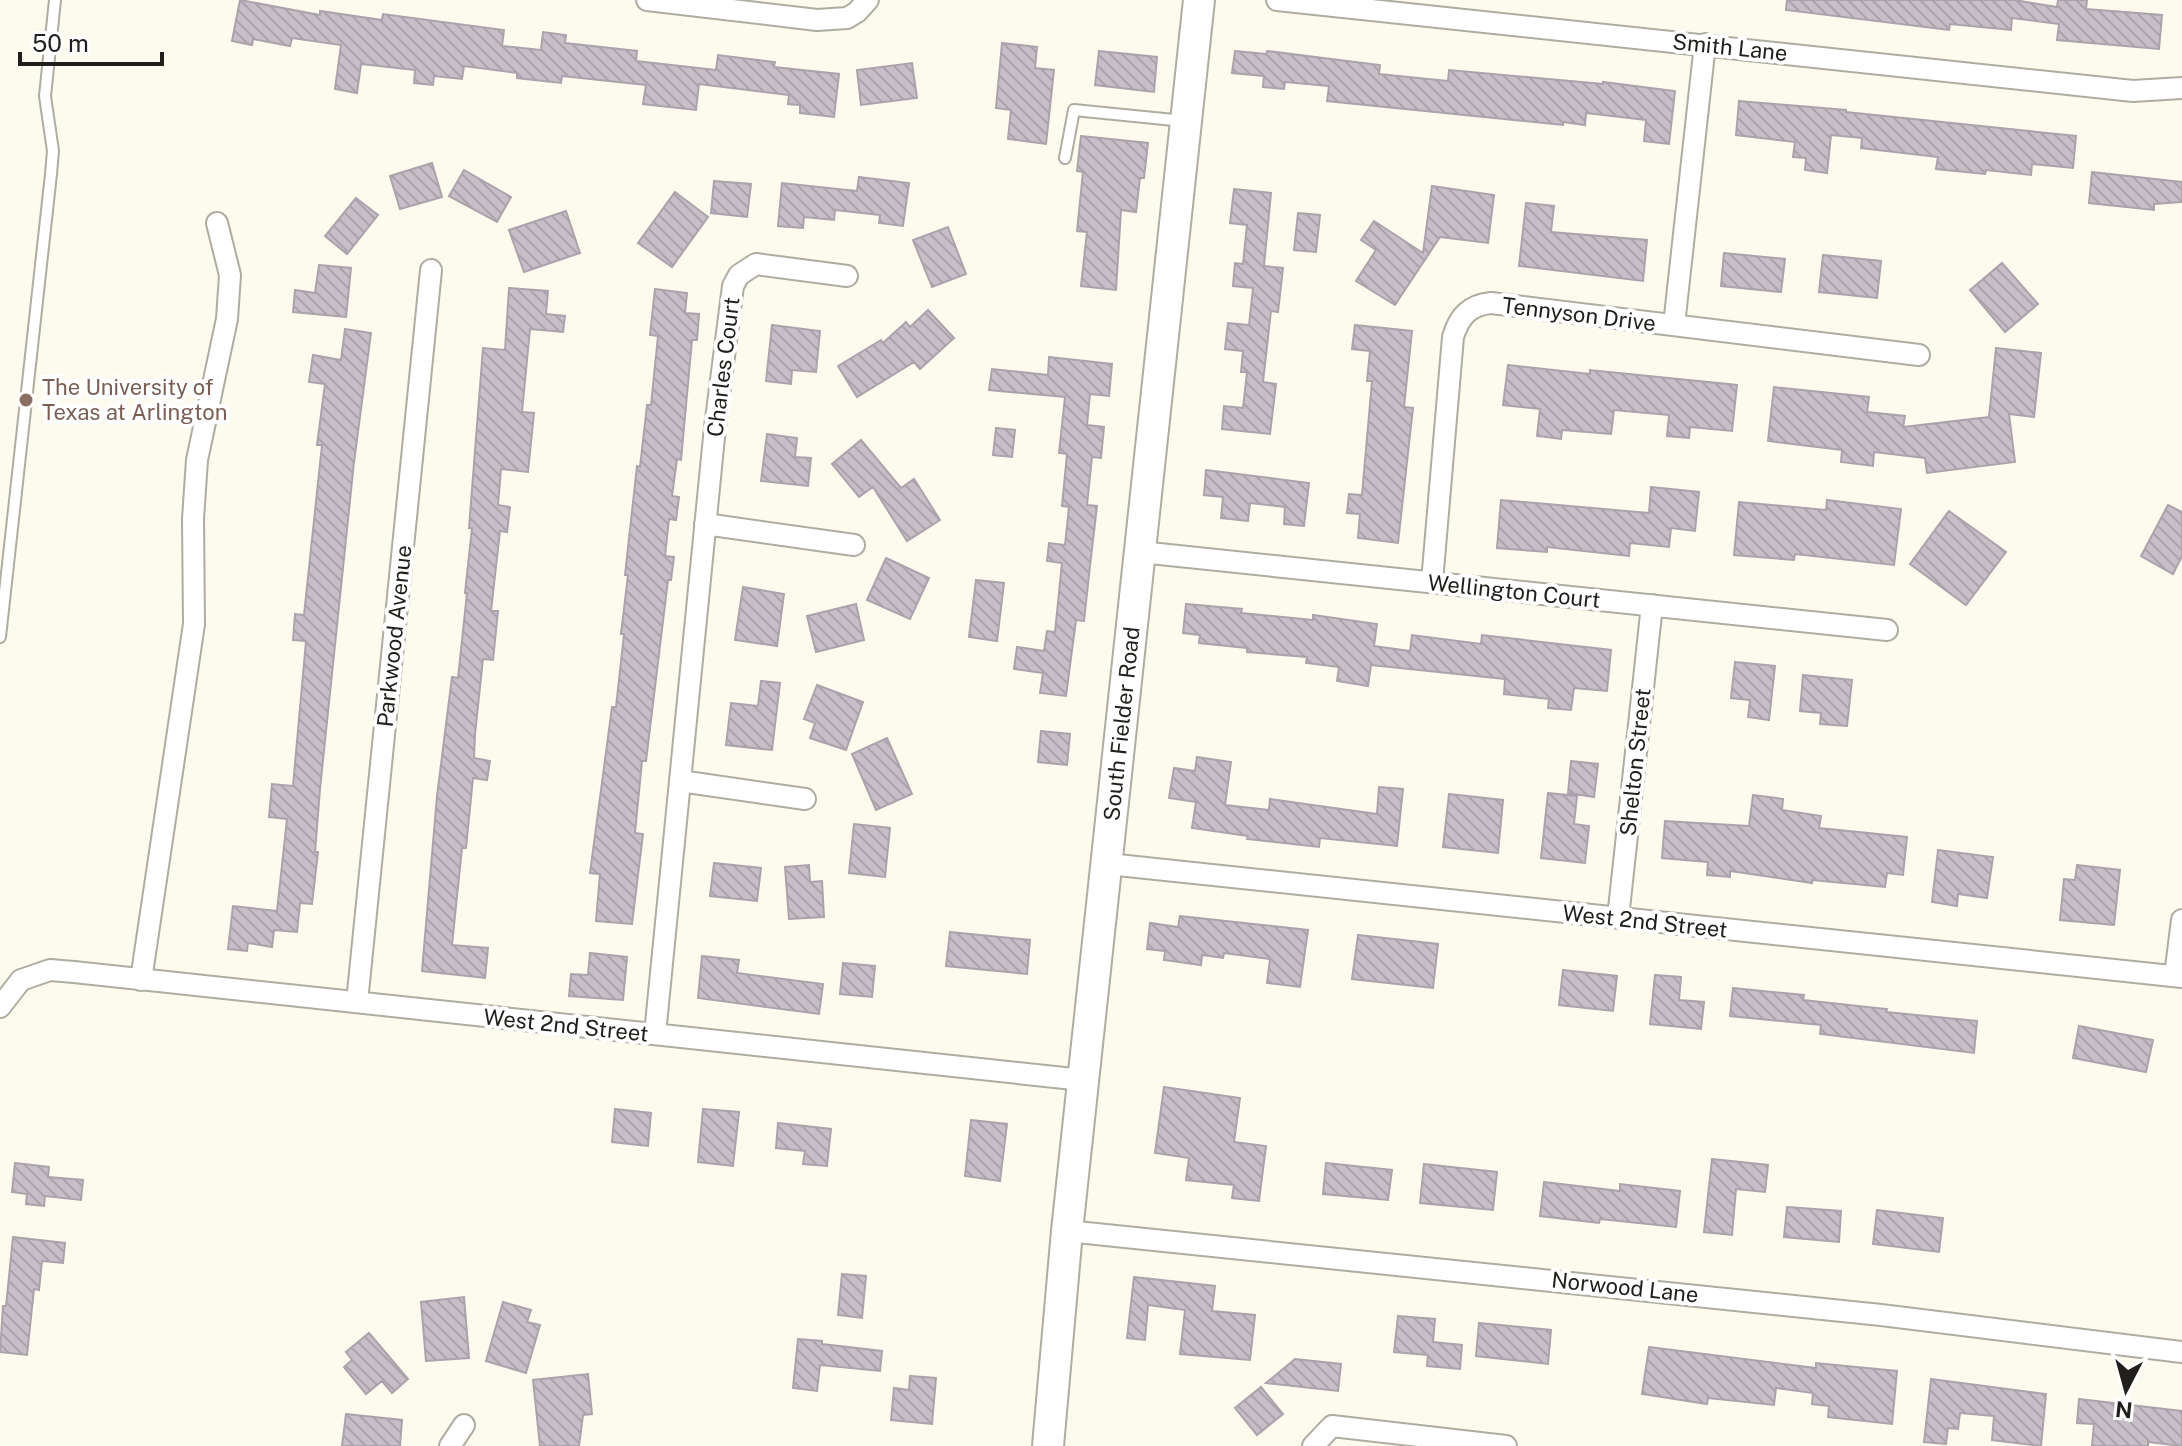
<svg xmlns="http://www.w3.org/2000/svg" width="2182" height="1446" font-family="'Public Sans',sans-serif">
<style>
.building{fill:url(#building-back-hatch);stroke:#aba3ac;stroke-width:2}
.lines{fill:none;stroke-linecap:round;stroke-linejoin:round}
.service-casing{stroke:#afaca1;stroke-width:14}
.minor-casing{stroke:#afaca1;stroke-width:24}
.secondary-casing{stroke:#afaca1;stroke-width:34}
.service{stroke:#fff;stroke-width:10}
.minor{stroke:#fff;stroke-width:20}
.secondary{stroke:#fff;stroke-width:30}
.education-dot{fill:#8d6e63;stroke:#fff;stroke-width:3}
.labels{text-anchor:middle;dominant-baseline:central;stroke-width:8;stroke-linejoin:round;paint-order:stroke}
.street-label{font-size:22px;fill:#201f1b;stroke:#fff}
.education-label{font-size:22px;fill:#785e54;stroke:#fff;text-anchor:start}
</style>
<defs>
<pattern id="building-back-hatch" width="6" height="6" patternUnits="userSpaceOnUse" patternTransform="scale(2)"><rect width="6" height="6" fill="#c7bec8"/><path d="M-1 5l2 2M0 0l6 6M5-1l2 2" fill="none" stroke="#aba3ab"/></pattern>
</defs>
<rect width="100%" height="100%" fill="#fdfaee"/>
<path class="building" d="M240 0 320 15V11L382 20 383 14 504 30 502 46 541 50 543 32 566 35 565 43 637 51 636 61 716 70 718 55 775 62 774 67 839 74 834 117 800 113V105L788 104 789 95 699 84 696 110 643 104 646 85 562 76 561 83 517 78V73L464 66 462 79 434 76 433 85 414 83 415 70 361 64 357 93 335 89 341 45 292 38 290 46 253 39 252 45 232 41Z
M1787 0H2014L2057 7 2058 0H2087L2086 9 2162 15 2159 49 2057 40 2059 24 2012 18 2011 30 1950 24 1949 30 1786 10Z
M1002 43 1037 47 1035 68 1054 70 1046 144 1008 139 1011 110 996 108Z
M1099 51 1157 57 1154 92 1095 85Z
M1235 51 1266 54 1267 51 1380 65 1379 74 1448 81 1449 70 1603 84V82L1675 91 1669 144 1644 141 1646 120 1586 113 1585 125 1563 122V125L1327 101 1329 86 1285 82 1284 89 1263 87 1264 76 1232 73Z
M912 63 917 98 861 105 857 70Z
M1739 101 1846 110V112L2076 136 2073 168 2032 164 2031 175 1986 170 1985 174 1936 169 1938 157 1861 148 1862 138 1831 135 1827 173 1805 170 1806 158 1793 157 1795 142 1736 135Z
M1081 136 1148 143 1144 178H1140L1136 212 1121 210 1116 290 1081 286 1087 232 1077 231 1083 172 1077 171Z
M432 163 442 197 400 209 390 176Z
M464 170 511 197 497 222 449 196Z
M2092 172 2182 182V202L2154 204V210L2089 203Z
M859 177 909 183 903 226 879 223 880 215 835 210 834 220 804 217 803 228 778 226 782 183 857 191Z
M714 181 751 184 747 217 711 213Z
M1432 186 1494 195 1488 243 1440 237 1395 305 1356 281 1376 250 1361 240 1374 221 1423 253Z
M1234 189 1271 193 1264 266 1283 268 1278 312 1271 311 1263 382 1276 384 1270 434 1222 429 1224 406 1243 408 1247 372H1241L1243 351 1225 349 1228 323 1249 325 1253 288 1233 286 1235 263 1243 264 1247 225 1230 223Z
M675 192 708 217 672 267 638 243Z
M356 198 378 215 347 254 325 236Z
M1526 203 1554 206 1551 232 1647 240 1643 281 1519 266Z
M566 211 580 253 524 272 509 230Z
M1298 213 1320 215 1316 252 1294 250Z
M948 227 966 274 932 287 913 240Z
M1724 253 1785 259 1781 292 1721 286Z
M1823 255 1881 261 1877 298 1819 292Z
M2002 263 2038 304 2005 332 1970 290Z
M319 265 351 268 346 317 293 312 295 290 315 293Z
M509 288 548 291 546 314 565 316 563 332 530 329 522 412 534 413 528 472 501 469 498 505 510 507 507 532 500 531 491 611H498L493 660 483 659 475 734 474 758 490 761 487 780 473 778 466 848H462L452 945 488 948 485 978 422 971 437 796 452 677 458 678 467 593H465L472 528H469L483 348 505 350Z
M655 289 687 293 685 313 699 314 697 340H692L681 460 677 459 672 496 679 497 676 520 669 519 665 556 674 557 671 580H668L646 761H642L635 833 643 834 632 924 596 921 600 874 590 873 612 707H616L624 634H621L628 575H625L637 466 640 467 647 405H651L658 336 650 335Z
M928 310 954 338 920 369 914 362 857 397 838 366 881 340 883 343 906 322 910 327Z
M772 325 820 331 816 372 792 370 791 384 766 381Z
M1355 325 1412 331 1404 407 1413 408 1398 543 1358 538 1360 514 1347 513 1349 494 1362 495 1372 381H1367L1370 351 1352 349Z
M345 329 371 333 354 462 320 789 315 852H318L312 904 300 903 297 932 274 930 272 947 248 943 247 951 228 949 233 906 277 911 287 819 269 817 272 784 293 786 306 641 293 640 295 614 304 615 322 445H317L325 384 309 382 313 355 341 360Z
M1996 348 2041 353 2034 417 2009 414 2015 462 1927 473 1925 458 1874 452 1873 466 1841 462 1842 450 1768 441 1774 387 1869 397 1867 412 1905 416 1903 427 1989 417Z
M1049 357 1112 364 1109 396 1090 394 1087 425 1104 427 1101 458 1092 457 1087 505 1097 506 1090 566 1084 621 1076 620 1066 696 1040 693 1043 673 1014 669 1017 647 1044 651 1047 631 1055 632 1062 563 1047 561 1049 543 1065 545 1069 507 1062 506 1067 454 1059 453 1065 397 989 390 992 369 1048 375Z
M1508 365 1590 374V370L1737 385 1732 431 1690 427 1689 438 1667 436 1669 415 1614 410 1611 434 1562 430 1561 439 1537 436 1540 409 1503 405Z
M996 428 1015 430 1012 457 993 455Z
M767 434 797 438 795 457 811 458 808 486 761 481Z
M861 440 901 488 914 479 940 520 907 541 873 487 859 497 832 464Z
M1206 470 1309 483 1304 526 1284 524 1285 507 1250 503 1248 521 1221 518 1223 497 1204 495Z
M1651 487 1699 492 1695 531 1671 528 1669 547 1630 543 1629 556 1547 547V552L1497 548 1501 500 1649 513Z
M1827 500 1901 509 1894 565 1795 554 1794 560 1734 555 1739 502 1826 510Z
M2168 505 2182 512V556L2173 574 2141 556Z
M1949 511 2006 552 1966 605 1910 564Z
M886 558 929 578 910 619 867 600Z
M976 580 1004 583 997 641 969 637Z
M743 587 784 594 777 646 735 640Z
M856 604 864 640 816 652 807 616Z
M1186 604 1242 609 1241 613 1313 620V615L1377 624 1374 646 1410 651 1412 635 1481 644 1482 635 1611 650 1607 691 1574 688 1571 710 1548 708 1549 699 1504 694 1505 679 1371 665 1368 686 1337 681 1339 667 1306 663 1307 657 1247 652V648L1199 643 1200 635 1183 633Z
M1735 662 1775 666 1769 720 1748 717 1750 700 1731 698Z
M1803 675 1852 680 1847 726 1820 724 1821 713 1800 711Z
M761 681 780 683 772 750 726 745 731 703 758 706Z
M817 685 863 702 846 750 810 738 815 723 804 719Z
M1041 731 1070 734 1067 765 1038 762Z
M887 738 912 794 876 810 852 754Z
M1197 757 1231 762 1225 805 1269 810 1270 799 1377 814 1379 787 1403 789 1397 846 1320 838 1319 847 1247 839 1248 836 1192 828 1196 802 1169 798 1174 768 1195 771Z
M1571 761 1598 764 1594 797 1568 793Z
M1548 793 1577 796 1574 824 1589 826 1585 863 1541 858Z
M1449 794 1503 800 1498 853 1443 847Z
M1753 795 1783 799 1782 810 1821 816 1819 828 1907 837 1903 875 1887 873 1885 887 1812 880V883L1730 871V877L1707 875 1708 862 1662 858 1665 821 1749 826Z
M854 824 890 828 885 877 849 873Z
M1938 850 1993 857 1987 898 1958 894 1957 906 1932 902Z
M714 863 761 868 757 901 710 896Z
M809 865 810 882 822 881 824 917 789 919 785 867Z
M2077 865 2120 870 2114 925 2060 920 2064 879 2075 880Z
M1180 916 1308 930 1300 987 1267 983 1270 959 1224 953 1223 958 1202 955 1201 965 1164 960 1165 951 1147 949 1150 923 1178 927Z
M950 932 1030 940 1027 974 946 966Z
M1358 935 1438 944 1433 988 1352 979Z
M590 953 627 957 623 1000 569 996 571 974 588 975Z
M702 956 739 960 737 973 823 984 819 1014 698 998Z
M843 963 875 966 872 997 840 994Z
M1563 970 1617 976 1613 1011 1559 1005Z
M1655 975 1681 977 1679 1000 1704 1002 1701 1029 1650 1024Z
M1733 988 1804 995 1803 1000 1887 1009 1886 1012 1977 1021 1974 1053 1820 1034 1821 1025 1730 1016Z
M2079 1026 2153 1040 2146 1072 2073 1058Z
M1164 1087 1240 1098 1234 1142 1266 1146 1259 1201 1232 1198 1234 1185 1186 1180 1189 1158 1155 1153Z
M615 1109 651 1113 648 1146 612 1142Z
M703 1109 739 1112 733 1166 698 1162Z
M971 1120 1007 1124 1000 1181 965 1176Z
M778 1123 831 1129 827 1166 803 1164 805 1151 776 1148Z
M1712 1159 1768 1165 1765 1192 1736 1189 1732 1235 1704 1232Z
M15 1163 49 1167 48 1177 83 1180 81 1200 45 1196 44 1206 26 1204 27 1194 12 1192Z
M1326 1163 1392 1170 1388 1200 1323 1194Z
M1424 1164 1497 1172 1493 1210 1420 1203Z
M1544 1182 1620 1191V1184L1680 1191 1676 1227 1600 1219 1599 1223 1540 1216Z
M1787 1207 1841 1211 1839 1242 1784 1237Z
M1877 1210 1943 1218 1939 1252 1873 1244Z
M13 1237 65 1243 63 1263 42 1261 39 1290 34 1289 27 1355 0 1352 3 1306H6Z
M842 1274 866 1276 862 1318 838 1315Z
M1134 1277 1215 1286 1212 1311 1255 1315 1250 1360 1180 1354 1185 1310 1148 1305 1145 1340 1127 1338Z
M464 1297 469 1358 426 1361 421 1302Z
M503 1302 531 1310 527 1322 540 1325 526 1373 486 1361Z
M1398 1316 1435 1319 1433 1342 1462 1345 1460 1369 1427 1366 1428 1355 1394 1352Z
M1479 1323 1551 1330 1548 1364 1476 1356Z
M369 1333 408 1379 392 1393 382 1381 366 1394 344 1367 352 1360 346 1352Z
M798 1339 822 1341V1344L882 1351 880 1371 820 1365 817 1391 793 1388Z
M1649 1347 1816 1368V1363L1897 1371 1892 1424 1828 1417 1829 1406 1812 1404 1813 1393 1776 1388 1774 1405 1708 1398 1707 1404 1642 1394Z
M1295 1359 1341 1364 1338 1391 1266 1383Z
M588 1374 592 1414 583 1415 579 1446H540L533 1380Z
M910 1376 936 1378 932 1424 891 1420 894 1388 909 1390Z
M1931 1379 2046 1394 2041 1446 1992 1440 1994 1416 1960 1413 1958 1429 1948 1428 1946 1444 1924 1442Z
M1261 1387 1283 1414 1257 1435 1235 1408Z
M2079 1399 2182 1411V1446L2148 1442V1446H2092L2094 1424 2077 1423Z
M346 1414 402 1420 400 1446H342Z"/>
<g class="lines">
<g class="service-casing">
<path id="service" d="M1065 158 1074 110 1184 121
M0 637 51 174 53 151 45 96 55 0"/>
</g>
<g class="minor-casing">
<path id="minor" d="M647 0 817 20 847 18 857 12 868 0
M1277 0 2133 91 2182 88
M1674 325 1705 44
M705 524 854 545
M1140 552 1887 630
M1432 582 1453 337C1459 317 1469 305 1491 303L1919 355
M680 781 805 799
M1108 864 2182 977
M1618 918 1652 605
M2175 976 2182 920
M141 980 194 624 193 519 197 460 227 319 230 275 217 223
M357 1002 431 270
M0 1007 21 980 50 970 74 972 1083 1080
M655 1034 715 427 733 286 739 275 756 264 847 276
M1067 1231 1881 1315 2182 1352
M450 1446 464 1425
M1313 1446 1332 1426 1506 1446"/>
</g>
<g class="secondary-casing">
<g id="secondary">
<path id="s1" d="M1048 1446 1067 1231 1199 0"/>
</g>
</g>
<use href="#service" class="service"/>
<use href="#minor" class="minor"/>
<use href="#secondary" class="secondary"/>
</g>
<circle class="education-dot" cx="26" cy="400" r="8"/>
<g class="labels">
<g class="street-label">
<text transform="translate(1730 47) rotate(6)">Smith Lane</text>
<text transform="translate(1579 314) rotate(7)">Tennyson Drive</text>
<text transform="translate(723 367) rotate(-83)">Charles Court</text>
<text transform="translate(1514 591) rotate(6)">Wellington Court</text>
<text transform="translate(394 636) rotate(-84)">Parkwood Avenue</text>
<text stroke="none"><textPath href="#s1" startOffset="726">South Fielder Road</textPath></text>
<text transform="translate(1635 762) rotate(-84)">Shelton Street</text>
<text transform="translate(1645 921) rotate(6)">West 2nd Street</text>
<text transform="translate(566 1025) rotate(6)">West 2nd Street</text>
<text transform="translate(1625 1287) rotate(6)">Norwood Lane</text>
</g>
<g class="education-label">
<text x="42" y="387">The University of<tspan x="42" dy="25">Texas at Arlington</tspan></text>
</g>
</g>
<g transform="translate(2126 1390) rotate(186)" stroke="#ffffff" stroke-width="6" paint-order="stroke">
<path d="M0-6L14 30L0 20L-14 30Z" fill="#201f1b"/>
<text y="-12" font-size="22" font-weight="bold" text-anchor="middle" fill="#201f1b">N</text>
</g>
<path d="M20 52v12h142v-12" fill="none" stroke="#201f1b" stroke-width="4"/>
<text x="32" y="52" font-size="24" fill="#201f1b" stroke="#ffffff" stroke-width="6" paint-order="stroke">50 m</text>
</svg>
